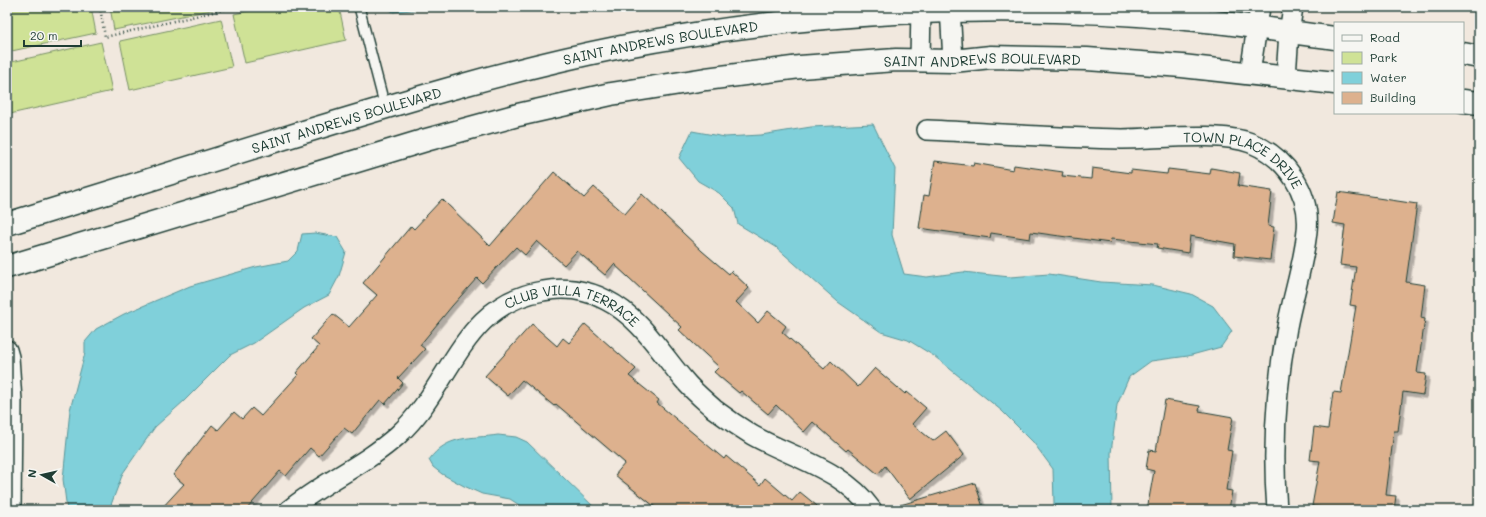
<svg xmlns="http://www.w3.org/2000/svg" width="1486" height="517" font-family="Mali,sans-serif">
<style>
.green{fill:#cfe296;stroke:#779065}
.water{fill:#80d0da;stroke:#599598}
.building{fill:#ddb18e;stroke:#1f3d34;filter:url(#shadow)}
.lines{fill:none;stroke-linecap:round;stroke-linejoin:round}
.service-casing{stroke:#1f3d34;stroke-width:12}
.minor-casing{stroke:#1f3d34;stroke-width:22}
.tertiary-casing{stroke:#1f3d34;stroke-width:25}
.path{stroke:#1f3d34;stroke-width:2.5;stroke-dasharray:1 3;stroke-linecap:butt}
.service{stroke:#f6f6f2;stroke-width:9}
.minor{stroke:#f6f6f2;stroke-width:19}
.tertiary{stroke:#f6f6f2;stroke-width:22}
.labels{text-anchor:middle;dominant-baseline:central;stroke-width:3;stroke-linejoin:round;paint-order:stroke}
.street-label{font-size:14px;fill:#1f3d34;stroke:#f6f6f2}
</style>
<defs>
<filter id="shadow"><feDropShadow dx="3.5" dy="3.5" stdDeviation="0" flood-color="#0004"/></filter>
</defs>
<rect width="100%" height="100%" fill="#f1e8de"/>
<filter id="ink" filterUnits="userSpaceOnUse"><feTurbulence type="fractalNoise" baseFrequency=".025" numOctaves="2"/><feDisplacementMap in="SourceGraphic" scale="8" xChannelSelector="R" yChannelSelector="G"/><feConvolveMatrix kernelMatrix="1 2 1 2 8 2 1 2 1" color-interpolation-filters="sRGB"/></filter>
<g filter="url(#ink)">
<path class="green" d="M7 7H91L96 33 7 52Z
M110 7H216V9L114 30Z
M266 7H339L346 40 245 63 234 14Z
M221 19 232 67 130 90 120 41Z
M101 42 112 91 10 114 7 100V63Z"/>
<path class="water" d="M386 7H438L393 12Z
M873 124 895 169 892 235 904 274 927 277 963 272 1010 277 1049 274 1101 282 1153 285 1191 294 1213 306 1232 331 1221 347 1188 356 1151 361 1129 377 1117 405 1111 453 1112 510H1053L1054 503 1053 469 1033 442 1002 411 934 356 908 340 881 332 838 302 776 247 738 224 734 208 719 193 698 181 679 158 692 131 725 137 761 135 811 127Z
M315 233 337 237 346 252 339 276 329 295 304 308 254 343 230 355 184 401 155 427 123 473 109 510H67L63 479 70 410 85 353V342L96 329 124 314 190 286 256 267 288 261 298 251 302 234Z
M498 435 516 437 527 442 597 510H527L510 499 482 494 464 486 442 474 433 467 429 460C447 434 472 439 498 435Z"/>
<path class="building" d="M935 161 973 166 974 163 1013 170 1014 165 1063 172 1062 176 1091 179 1092 168 1131 173V170L1167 174 1168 169 1210 174 1211 168 1240 173 1238 186 1272 191 1268 226 1274 227 1270 260 1234 256 1235 244 1190 236 1188 253 1157 248 1158 244 1111 239 1110 243 1031 232 1030 239 991 233 990 238 919 228 924 195 929 196Z
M554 172 584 198 594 187 625 214 642 194 702 251 729 274 731 271 749 288 736 302 758 323 768 311 786 326 782 332 824 369 831 361 858 387 875 368 905 394 907 392 926 408 912 424 933 441 946 431 964 455 910 499 885 466 878 474 848 449 846 451 813 422 804 432 776 405 768 414 741 391 739 393 714 372 719 367 679 330 682 327 614 264 605 275 577 251 564 265 537 241 525 255 516 247 482 283 477 278 452 306 420 345 425 349 398 378 403 383 385 404 380 400 352 434 344 428 319 456 310 448 286 476 280 471 246 510H160L184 484 173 475 212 425 218 430 234 412 242 419 252 408 261 416 298 375 296 373 319 346 311 339 333 314 349 327 377 295 363 283 411 226 414 229 442 199 490 246Z
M1338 192 1417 204 1406 282 1425 285 1421 318 1425 319 1417 373 1426 374 1423 395 1403 392 1398 431H1394L1386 495 1396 496 1394 510H1337L1312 506 1320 461 1310 460 1314 427 1328 429 1333 392 1341 393 1356 306 1350 305 1356 267 1340 265 1345 225 1333 223Z
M532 324 557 346 563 338 569 343 585 324 636 369 629 376 659 400 657 403 724 459 726 456 760 485 765 478 792 501 800 492 822 510H659L615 475 625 463 556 404 554 406 522 380 508 396 485 376Z
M1165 400 1200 406 1199 411 1233 417 1227 450 1232 451 1226 490 1232 491 1229 510H1147L1154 471 1146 469 1149 450 1156 451Z
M975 483 984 510H897V506Z"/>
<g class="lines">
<g class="service-casing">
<path id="service" d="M359 7 385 107"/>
</g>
<g class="minor-casing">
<g id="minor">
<path d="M950 7 953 61"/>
<path d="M920 60 921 7"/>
<path d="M1250 73 1260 7"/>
<path d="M1286 76 1289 33 1293 7"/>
<path id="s1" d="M927 130C992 133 1057 138 1122 139 1158 139 1219 131 1251 143 1286 157 1311 193 1307 231 1304 263 1293 295 1287 327 1276 387 1272 449 1277 510"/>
<path d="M7 350 9 357 12 401 11 510"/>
<path id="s2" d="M289 510C323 482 365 465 398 435 452 386 461 304 543 291 564 287 587 290 606 300 640 317 660 352 684 380 693 391 704 400 714 409 726 418 739 427 752 435 793 458 843 469 872 510"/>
</g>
</g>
<g class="tertiary-casing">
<g id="tertiary">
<path d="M1463 54 1479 57"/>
<path d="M1463 101 1479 103"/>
<path id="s3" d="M7 224C107 193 207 162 307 131 409 100 511 69 616 48 802 11 997 1 1186 19 1236 23 1286 32 1335 38"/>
<path id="s4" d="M7 267 426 140 518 115 611 94 706 79 800 67 896 60 953 61 991 57 1087 59 1182 66 1335 83"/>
</g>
</g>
<path class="path" d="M100 7 105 37 226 9V7"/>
<use href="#service" class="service"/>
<use href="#minor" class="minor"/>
<use href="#tertiary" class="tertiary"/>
</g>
</g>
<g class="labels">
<g class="street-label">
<text stroke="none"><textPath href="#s3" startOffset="679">SAINT ANDREWS BOULEVARD</textPath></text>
<text stroke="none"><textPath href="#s4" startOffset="1002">SAINT ANDREWS BOULEVARD</textPath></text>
<text stroke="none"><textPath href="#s3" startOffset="355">SAINT ANDREWS BOULEVARD</textPath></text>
<text stroke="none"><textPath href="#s1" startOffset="324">TOWN PLACE DRIVE</textPath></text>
<text stroke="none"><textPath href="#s2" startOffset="375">CLUB VILLA TERRACE</textPath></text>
</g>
</g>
<rect width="1486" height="517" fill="none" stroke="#f6f6f2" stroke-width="24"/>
<rect x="12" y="12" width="1462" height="493" fill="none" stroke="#1f3d34" stroke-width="1.5" filter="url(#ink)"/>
<rect x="1334" y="22" width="130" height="92" fill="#f6f6f2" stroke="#a0aca6"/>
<rect x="1342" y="35" width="20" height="6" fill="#f6f6f2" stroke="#a0aca6"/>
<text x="1370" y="42" font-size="12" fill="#1f3d34">Road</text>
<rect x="1342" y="52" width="20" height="12" fill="#cfe296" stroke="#a0aca6"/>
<text x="1370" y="62" font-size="12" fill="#1f3d34">Park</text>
<rect x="1342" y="72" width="20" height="12" fill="#80d0da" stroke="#a0aca6"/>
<text x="1370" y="82" font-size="12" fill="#1f3d34">Water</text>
<rect x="1342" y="92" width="20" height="12" fill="#ddb18e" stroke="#a0aca6"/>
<text x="1370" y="102" font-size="12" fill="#1f3d34">Building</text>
<g transform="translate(42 475) rotate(278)" stroke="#f6f6f2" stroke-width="3" paint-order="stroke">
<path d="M0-3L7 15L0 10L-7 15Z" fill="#1f3d34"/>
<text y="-6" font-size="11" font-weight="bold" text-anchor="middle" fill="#1f3d34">N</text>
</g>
<path d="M24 40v6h57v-6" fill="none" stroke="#1f3d34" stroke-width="2"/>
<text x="30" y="40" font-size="12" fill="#1f3d34" stroke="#f6f6f2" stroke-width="3" paint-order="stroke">20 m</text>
</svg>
